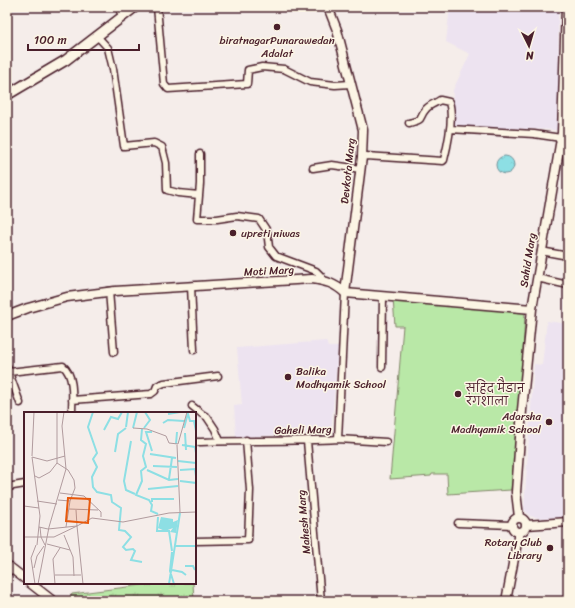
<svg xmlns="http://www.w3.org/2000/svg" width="575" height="608" font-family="Sriracha,'Playpen Sans Deva',sans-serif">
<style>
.built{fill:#ede3f0}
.grass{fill:url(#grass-tufts);stroke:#828469}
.garden{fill:#b9e8a7;stroke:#828469}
.water{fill:url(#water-ripples);stroke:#72929a}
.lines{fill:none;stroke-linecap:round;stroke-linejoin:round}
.street-casing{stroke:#4a1f2b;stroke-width:9}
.secondary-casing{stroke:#4a1f2b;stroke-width:11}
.primary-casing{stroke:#4a1f2b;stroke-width:12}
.street{stroke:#fcf5e5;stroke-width:6}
.secondary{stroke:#fcf5e5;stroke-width:8}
.primary{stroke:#fcf5e5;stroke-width:9}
.poi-dot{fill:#4a1f2b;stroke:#fcf5e5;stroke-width:1.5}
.labels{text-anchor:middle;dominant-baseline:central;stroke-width:3;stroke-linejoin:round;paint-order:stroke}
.poi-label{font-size:11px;fill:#4a1f2b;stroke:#fcf5e5;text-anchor:start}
.street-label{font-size:11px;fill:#4a1f2b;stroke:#fcf5e5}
.inset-river{fill:none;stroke:#8ddfe4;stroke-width:2}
.inset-road{fill:none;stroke:#b19b9e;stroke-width:1}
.view{fill:#e8590c;fill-opacity:0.15;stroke:#e8590c;stroke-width:2}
.inset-edge{fill:none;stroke:#4a1f2b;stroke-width:2}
</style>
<defs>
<pattern id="grass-tufts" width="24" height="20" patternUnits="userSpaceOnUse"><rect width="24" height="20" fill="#b9e8a7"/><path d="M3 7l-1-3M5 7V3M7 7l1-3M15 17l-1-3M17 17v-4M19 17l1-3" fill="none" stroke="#a1c790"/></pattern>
<pattern id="water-ripples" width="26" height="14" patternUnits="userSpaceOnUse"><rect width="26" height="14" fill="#8ddfe4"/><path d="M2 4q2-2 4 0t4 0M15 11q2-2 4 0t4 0" fill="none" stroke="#7bbfc4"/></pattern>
</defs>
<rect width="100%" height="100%" fill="#f5edea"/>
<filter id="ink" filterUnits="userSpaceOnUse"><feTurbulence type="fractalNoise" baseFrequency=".025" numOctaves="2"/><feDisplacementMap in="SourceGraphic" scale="8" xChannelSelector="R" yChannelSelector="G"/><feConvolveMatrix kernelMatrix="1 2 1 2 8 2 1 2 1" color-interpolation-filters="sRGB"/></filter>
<g filter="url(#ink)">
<path class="built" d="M450 7H558L559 76 557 130 451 126 453 90 470 54 446 42Z
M547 321 568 324V517L540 518 530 516 524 510 534 364 542 365Z
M326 341 328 347H338L331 433 236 437 234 406 242 405 237 348Z"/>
<path class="grass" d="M159 583H193L194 601H68L72 594Z"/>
<path class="garden" d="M393 298 525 312C524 326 524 341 523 355 519 400 517 445 511 490L448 494 447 474H432L431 476 390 479 403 326H395Z"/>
<path class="water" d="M496 165a9 9 0 1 1 18 0a9 9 0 1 1-18 0Z"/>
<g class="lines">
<g class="street-casing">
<path id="street" d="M119 7 122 17
M157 7 164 84 168 89 247 84 248 70 262 67 284 69 310 82 335 85 351 84
M97 36 108 48 113 69 124 146 154 143 162 147 166 163 167 190 178 193 199 195
M450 129 534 134 561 138
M200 154V184L197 219H217L237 216 259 219 267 231 269 247 276 256 316 271 321 276 323 281
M362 157 366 156 443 161 444 160C448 144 454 117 449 102L440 100C436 103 429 105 426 109 417 119 426 119 409 123
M313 168 332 165 361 169
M541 251 568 256
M537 278 568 285
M191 286 194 350
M109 291 114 352
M7 367 20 403
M382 367 383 296
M9 372 63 366C75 376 72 399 72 413
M72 400 151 394 155 391 157 386 164 383 218 376
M192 406 202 414 207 417 215 429 220 441
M338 439 386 442
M307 441 321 601
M195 442C243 440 290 442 338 439L345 293
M7 487 25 484
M458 523 512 525
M195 541 248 540 250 490 246 440"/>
</g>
<g class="secondary-casing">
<path id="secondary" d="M328 7 337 30 363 130 362 157 345 293
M7 316 28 308 67 297 115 291 312 279C326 281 334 283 345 293L532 309
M519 517 516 492 522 410 532 309 562 133 566 7
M512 525a7 7 0 1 1 14 0a7 7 0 1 1-14 0Z
M527 525 568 522
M7 565 25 579
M30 583 53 601
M506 601 519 532"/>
</g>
<g class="primary-casing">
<path id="primary" d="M7 95 66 60 135 7"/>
</g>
<use href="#street" class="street"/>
<use href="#secondary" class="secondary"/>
<use href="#primary" class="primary"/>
</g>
</g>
<g class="poi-dot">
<circle cx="277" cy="27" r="4"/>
<circle cx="233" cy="233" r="4"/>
<circle cx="288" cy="377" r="4"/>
<circle cx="458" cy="394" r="4"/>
<circle cx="549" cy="422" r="4"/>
<circle cx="550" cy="548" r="4"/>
</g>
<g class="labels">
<g class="poi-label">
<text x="277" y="40" text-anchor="middle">biratnagarPunarawedan<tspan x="277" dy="13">Adalat</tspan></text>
<text x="241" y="233">upreti niwas</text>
<text x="296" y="371">Balika<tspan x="296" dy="13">Madhyamik School</tspan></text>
<text x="466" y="388">सहिद मैडान<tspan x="466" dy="13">रंगशाला</tspan></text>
<text x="541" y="416" text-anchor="end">Adarsha<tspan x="541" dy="13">Madhyamik School</tspan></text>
<text x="542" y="542" text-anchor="end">Rotary Club<tspan x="542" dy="13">Library</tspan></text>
</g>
<g class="street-label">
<text transform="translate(348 171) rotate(-84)">Devkota Marg</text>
<text transform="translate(528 260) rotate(-81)">Sahid Marg</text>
<text transform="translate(269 271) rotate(-3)">Moti Marg</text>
<text transform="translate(303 430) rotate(-1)">Gaheli Marg</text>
<text transform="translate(304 522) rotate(-95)">Mahesh Marg</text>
</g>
</g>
<g transform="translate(24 412)">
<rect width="172" height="172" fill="#f5edea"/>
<path d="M137 105 149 107V110L154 108 152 121 146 120 149 116 141 119 134 116Z" fill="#8ddfe4"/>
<path class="inset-river" d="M69 0 64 15 73 41 69 47 73 55 68 65 69 75 73 80 87 83 88 90 97 96 95 118 101 119 107 125 99 135 102 138 109 137 111 139 107 148 118 150M144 2 156 0M164 2 166 9H170L172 19M139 11 144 8 160 9M102 15 104 0M109 16 113 0M120 16 126 8 121 0M160 16 164 1M118 17 117 28 122 32 119 44 122 55 117 59 118 69 112 83 125 88 128 93 127 99 134 102M80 18 87 5 94 7 98 0M128 20H122L128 39M161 21 162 38M107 29 100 69 102 78 111 82M152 32 153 20M158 33 171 35 172 41M91 40 94 22 102 16M126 42 152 46M154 49 172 51M129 54 153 55M123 58 145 68 154 67M156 58 171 57 172 64M145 67 148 46M156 69 172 71V77M124 77 154 74M128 90V87H150M134 105 133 119H145L148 139M151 134H172M148 140 146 159 150 172M161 154H169L171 158M148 158 158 160 162 163M145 172 156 101"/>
<path class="inset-road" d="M33 0V51L44 58 50 68 51 76 46 89M109 16 123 17 142 24 145 31 154 32 163 0M153 33 156 100M8 44 10 0M8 45 16 104 13 133M8 45 23 49 41 44M11 64 15 66 26 60 33 51M36 81 60 84 77 100V105M34 88 46 89M13 89 33 92M0 94 15 96M45 97 74 98M52 98 53 114M53 114 68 106 99 110 145 101 172 100M53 114 59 172M15 115 24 117 53 114M16 115 17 125 21 133M42 115 46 89M40 123 49 145 50 164M0 125H30L53 114M23 132 46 138M10 156 13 144 20 134M31 163H57M11 172 7 146 12 133M14 172 25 115 42 57 38 14 40 0M31 172 29 147 36 136"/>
<path class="view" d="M44 86 66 87 64 111 42 109Z"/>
<rect width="172" height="172" class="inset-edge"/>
</g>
<rect width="575" height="608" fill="none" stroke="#fcf5e5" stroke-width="24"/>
<rect x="12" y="12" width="551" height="584" fill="none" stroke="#4a1f2b" stroke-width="1.5" filter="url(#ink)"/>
<g transform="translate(529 46) rotate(175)" stroke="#fcf5e5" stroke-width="3" paint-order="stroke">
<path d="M0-3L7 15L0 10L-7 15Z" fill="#4a1f2b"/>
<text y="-6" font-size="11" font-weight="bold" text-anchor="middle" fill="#4a1f2b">N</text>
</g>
<path d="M28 44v6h111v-6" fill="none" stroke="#4a1f2b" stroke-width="2"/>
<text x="34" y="44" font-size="12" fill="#4a1f2b" stroke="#fcf5e5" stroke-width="3" paint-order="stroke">100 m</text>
</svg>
